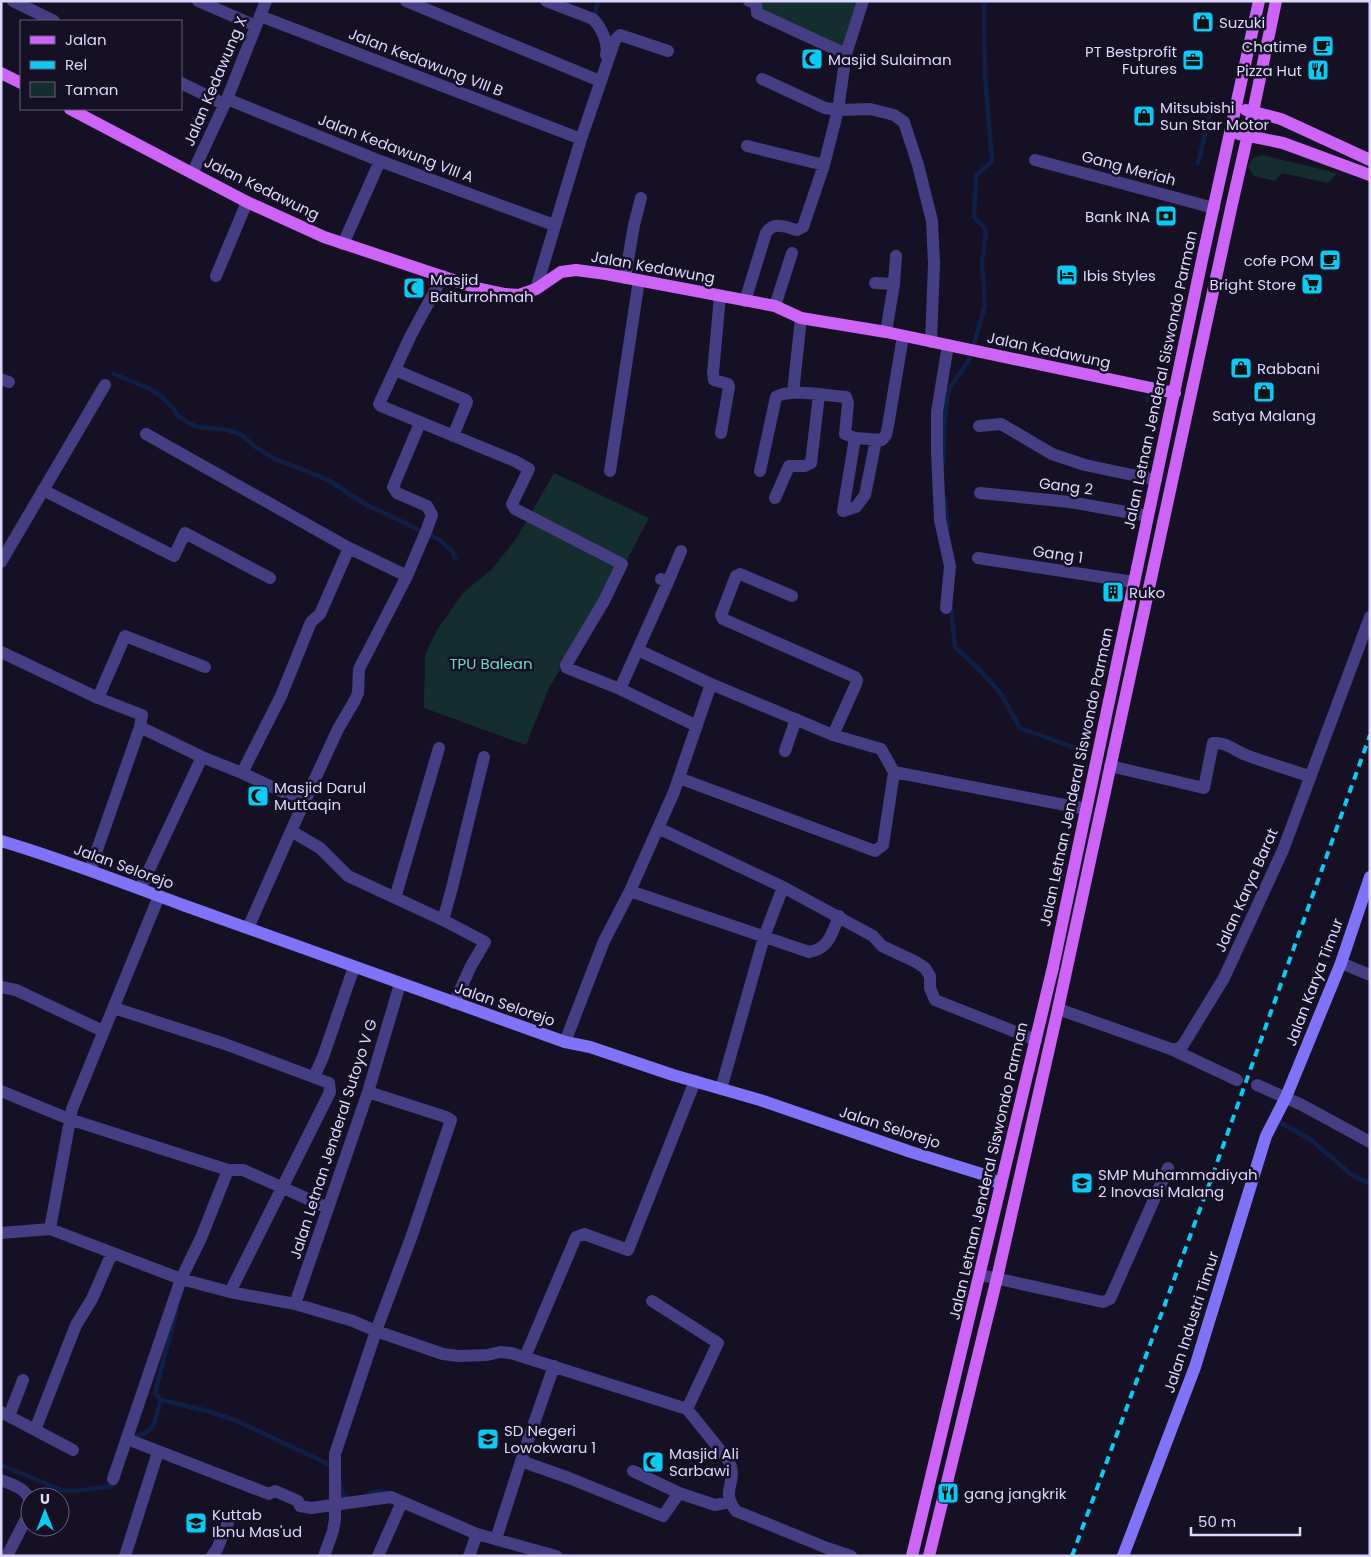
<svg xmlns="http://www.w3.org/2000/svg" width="1371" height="1557" font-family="Poppins,sans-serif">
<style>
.green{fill:#142e2f}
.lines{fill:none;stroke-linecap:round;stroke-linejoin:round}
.stream{stroke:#0f1f46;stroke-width:4.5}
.street{stroke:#463e82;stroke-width:12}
.secondary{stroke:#8173f8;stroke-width:12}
.primary{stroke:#cc64f7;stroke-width:12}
.rail{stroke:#0dc9f3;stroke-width:4;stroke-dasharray:8 6;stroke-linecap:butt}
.labels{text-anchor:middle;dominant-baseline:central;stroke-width:5;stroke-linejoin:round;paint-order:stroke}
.poi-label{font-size:15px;fill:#ded7fd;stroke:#161025;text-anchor:start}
.street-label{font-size:15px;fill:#ded7fd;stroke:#161025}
.park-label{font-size:15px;fill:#66dac6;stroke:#161025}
</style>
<rect width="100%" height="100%" fill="#161025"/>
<path class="green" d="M759 1H859L842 49 758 11Z
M1262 155 1337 173 1328 183 1282 173 1275 181 1254 176 1248 167C1251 159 1254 157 1262 155Z
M554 473 649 518 627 560 622 557 597 608 549 688 526 745 424 708 425 655 437 630 463 593 492 569 516 539Z"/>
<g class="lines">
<path class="stream" d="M592 14H595L598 1
M1198 163 1213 103
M114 374 150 389 162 397 173 408 178 416 189 423 197 427 228 430 240 434 257 448 277 460 319 476 333 483 368 506 380 511 440 540 452 551 455 558
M1147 400 1148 397
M943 464 945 416 949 389 969 360 985 306 982 262 986 233 984 227 974 217 976 176 992 161 985 77 984 1
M945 499 948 529
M951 606 955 647 981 671 1001 694 1020 728 1084 751
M1279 1122 1310 1139 1352 1175 1370 1184
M161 1400 155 1393 177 1308
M133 1441 135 1436C156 1434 155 1418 161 1400L204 1410 237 1421 326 1463 333 1468
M1 1465 64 1491H76L112 1486 116 1482
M340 1481 343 1497 349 1498
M366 1495 380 1491 390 1493
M556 1553 566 1556"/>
<path class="street" d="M13 1 54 21
M198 1 256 26
M406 1 600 81
M546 1 593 19C601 27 609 43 606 55
M749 1 756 3 757 13 846 54
M260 16 581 139
M762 79 825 108 838 110 870 109 894 115 904 122 918 165 932 221 934 264 931 342
M181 83 224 104
M227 99 380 161 554 225
M747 146 824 165
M1035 160 1214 208
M193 172 227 99 266 1
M343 244 380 161
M216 276 247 202
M443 276 411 335 379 404 381 406 515 461 529 469 512 504 515 509 622 564 604 601 566 665 567 668 620 689 697 726
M625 278 634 225 641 198
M875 283 894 284
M536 289 581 139 615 40 620 35 668 51
M720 296 713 373 714 380 728 384 729 387 721 433
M745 301 766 233C774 221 785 227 797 230L803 227 824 165 838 110 846 54 863 1
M775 306 792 253
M886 332 894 284 896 256
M395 370 466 400 467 402 453 436
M1 379 9 382
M793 393 801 318
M979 426 1001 424 1052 454 1085 465 1156 480
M146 434 349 548 407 576
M855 438 843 511 856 507 865 495 876 440
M610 471 639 280
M760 471 776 397C789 388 829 396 846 397L848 403 845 434 855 438 882 440 886 435 888 426 903 336
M43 490 174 556 185 533 270 578
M980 493 1070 502 1148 516
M775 498 789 466H805L811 463 819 395
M978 558 1134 582
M1 562 105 385
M668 582 681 551
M792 596 740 574 736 576 721 615 723 619 855 677 857 680 856 684 833 735
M946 608 950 566 940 520 937 452V412L948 345
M638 650 711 684 833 735 881 749 894 772 1086 809
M1 652 98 698 142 715 140 727 90 870
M620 689 668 582 661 579
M98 698 125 636 205 667
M140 727 202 757 242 773 305 802
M785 751 796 719
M1110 766 1204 788 1213 743C1226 742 1234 750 1246 755 1267 763 1288 769 1309 776
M242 773 281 696 311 622 320 614 349 548
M679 778 875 851 883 845 894 772
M658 828 783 887 873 936 882 946 916 962 925 968 930 976V988L935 1000 1036 1040
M291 831 320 848 348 876 443 920 485 942 471 966 454 1003
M140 889 202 757
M630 891 809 952C829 949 832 933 839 916
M395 898 439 748
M443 920 452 888 484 757
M248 928 291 831 338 729 355 700 358 693 359 669 407 576 427 529 432 515 427 506 397 493 393 487 420 423
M1341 963 1370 975
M1 987 16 990 103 1031
M114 1008 225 1044 329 1083 330 1092 230 1292
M1058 1009 1171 1049H1178L1183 1045 1224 978 1283 850 1370 617
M565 1042 604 941 630 891 674 792 711 684
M1171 1049 1237 1080
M314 1077 323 1057 354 967
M1257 1085 1302 1105 1370 1142
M721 1089 764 937 783 887
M1 1091 69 1119 228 1170H243L328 1208
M50 1229 181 1279 230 1292 295 1304 353 1321 376 1331 443 1354 459 1356 487 1355 500 1352 511 1353 687 1409 729 1461C739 1483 719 1489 736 1511L827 1548 851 1556
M1 1233 50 1229 72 1109 159 896
M981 1275 1103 1302 1110 1299 1168 1168
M652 1301 718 1343 687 1409
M295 1304 368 1092 400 984
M525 1357 576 1237 584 1234 628 1250 695 1081
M1 1412 73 1450
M9 1416 23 1380
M35 1430 76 1325 92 1299 112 1253
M127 1439 269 1494 275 1491 298 1501 300 1506 311 1508 391 1497 477 1534 556 1556
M521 1461 569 1478 663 1516 679 1493
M633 1471 679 1493 715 1505 730 1502
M113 1479 181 1279 201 1238 228 1170
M1 1480C13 1485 26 1488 30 1501
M496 1539 524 1452 554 1366
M7 1556 30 1511
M125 1556 158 1452
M212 1556 217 1549 230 1518
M324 1556 333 1531 335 1519V1454L376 1331 411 1238 451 1120 446 1117 368 1092
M378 1556 402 1502
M469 1556 477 1534"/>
<path class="secondary" d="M1 841C63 859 123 883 183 905 310 950 437 997 565 1042L590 1047 673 1075 760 1100 911 1152 985 1175 1001 1185
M1123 1556 1195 1367 1266 1136 1286 1097 1341 963 1370 877"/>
<path class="primary" d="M1 73 21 83
M70 109 247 202 324 237 477 288 505 294 519 295 536 289 561 272 576 270 606 274 775 306 801 318 886 332 1175 393
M1246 110 1281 119 1370 160
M1239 134 1283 143 1370 175
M912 1556 1053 967 1202 260 1259 1
M929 1556 997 1278 1058 1009 1232 204 1253 112 1276 1"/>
<path class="rail" d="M1072 1556 1213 1174 1370 735"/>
</g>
<defs>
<g id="shop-square" transform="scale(1.125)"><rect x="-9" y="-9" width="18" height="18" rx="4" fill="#0dc9f3" stroke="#161025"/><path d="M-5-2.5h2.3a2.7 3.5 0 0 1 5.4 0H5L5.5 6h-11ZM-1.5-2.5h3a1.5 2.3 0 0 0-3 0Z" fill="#111"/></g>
<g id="cafe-square" transform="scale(1.125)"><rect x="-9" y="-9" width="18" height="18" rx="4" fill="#0dc9f3" stroke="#161025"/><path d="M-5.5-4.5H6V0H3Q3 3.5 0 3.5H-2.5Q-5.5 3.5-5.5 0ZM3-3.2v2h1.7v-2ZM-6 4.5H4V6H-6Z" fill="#111"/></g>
<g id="mosque-square" transform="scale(1.125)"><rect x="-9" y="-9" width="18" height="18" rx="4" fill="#0dc9f3" stroke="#161025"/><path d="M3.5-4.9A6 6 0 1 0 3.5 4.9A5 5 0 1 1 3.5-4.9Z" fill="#111"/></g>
<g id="office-square" transform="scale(1.125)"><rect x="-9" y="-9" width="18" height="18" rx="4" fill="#0dc9f3" stroke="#161025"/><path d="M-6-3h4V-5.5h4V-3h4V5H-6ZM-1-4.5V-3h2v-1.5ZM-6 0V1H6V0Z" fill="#111"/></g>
<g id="restaurant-square" transform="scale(1.125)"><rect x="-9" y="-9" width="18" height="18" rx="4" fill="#0dc9f3" stroke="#161025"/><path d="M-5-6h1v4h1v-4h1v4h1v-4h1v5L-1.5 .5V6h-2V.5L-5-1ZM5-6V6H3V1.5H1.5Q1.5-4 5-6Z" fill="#111"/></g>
<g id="bank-square" transform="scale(1.125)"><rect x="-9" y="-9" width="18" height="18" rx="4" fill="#0dc9f3" stroke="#161025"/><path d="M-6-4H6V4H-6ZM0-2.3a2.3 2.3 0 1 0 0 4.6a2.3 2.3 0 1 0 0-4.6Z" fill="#111"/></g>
<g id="hotel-square" transform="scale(1.125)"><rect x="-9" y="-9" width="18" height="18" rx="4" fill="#0dc9f3" stroke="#161025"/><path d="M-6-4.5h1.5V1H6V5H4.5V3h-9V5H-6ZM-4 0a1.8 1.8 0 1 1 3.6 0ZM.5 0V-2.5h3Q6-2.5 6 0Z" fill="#111"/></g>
<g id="supermarket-square" transform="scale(1.125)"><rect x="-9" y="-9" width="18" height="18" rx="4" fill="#0dc9f3" stroke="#161025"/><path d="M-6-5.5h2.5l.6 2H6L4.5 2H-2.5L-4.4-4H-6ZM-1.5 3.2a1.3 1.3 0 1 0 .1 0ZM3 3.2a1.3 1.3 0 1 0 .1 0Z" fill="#111"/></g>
<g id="building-square" transform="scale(1.125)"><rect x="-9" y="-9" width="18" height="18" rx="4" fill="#0dc9f3" stroke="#161025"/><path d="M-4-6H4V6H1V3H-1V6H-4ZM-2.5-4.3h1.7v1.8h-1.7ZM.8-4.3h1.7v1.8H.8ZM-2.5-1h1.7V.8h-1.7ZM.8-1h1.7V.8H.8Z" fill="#111"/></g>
<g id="school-square" transform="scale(1.125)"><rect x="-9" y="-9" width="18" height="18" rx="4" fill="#0dc9f3" stroke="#161025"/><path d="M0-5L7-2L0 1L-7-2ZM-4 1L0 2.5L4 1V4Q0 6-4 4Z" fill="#111"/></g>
</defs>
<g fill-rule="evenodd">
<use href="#shop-square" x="1203" y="22"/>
<use href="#cafe-square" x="1323" y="46"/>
<use href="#mosque-square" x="812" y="59"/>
<use href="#office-square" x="1193" y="60"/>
<use href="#restaurant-square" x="1318" y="70"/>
<use href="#shop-square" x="1144" y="116"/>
<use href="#bank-square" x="1166" y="216"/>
<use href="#cafe-square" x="1330" y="260"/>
<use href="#hotel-square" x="1067" y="275"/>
<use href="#supermarket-square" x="1312" y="284"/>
<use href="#mosque-square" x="414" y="288"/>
<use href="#shop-square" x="1241" y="368"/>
<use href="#shop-square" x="1264" y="392"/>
<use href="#building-square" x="1113" y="592"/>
<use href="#mosque-square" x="258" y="796"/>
<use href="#school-square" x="1082" y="1183"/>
<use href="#school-square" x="488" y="1439"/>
<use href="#mosque-square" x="653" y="1462"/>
<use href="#restaurant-square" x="948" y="1493"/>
<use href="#school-square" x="196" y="1523"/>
</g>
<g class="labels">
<g class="poi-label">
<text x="1219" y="22">Suzuki</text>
<text x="1307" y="46" text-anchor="end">Chatime</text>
<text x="1177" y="51" text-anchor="end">PT Bestprofit<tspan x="1177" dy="17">Futures</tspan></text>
<text x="828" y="59">Masjid Sulaiman</text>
<text x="1302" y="70" text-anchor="end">Pizza Hut</text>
<text x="1160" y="107">Mitsubishi<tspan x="1160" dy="17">Sun Star Motor</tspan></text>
<text x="1150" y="216" text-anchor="end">Bank INA</text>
<text x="1314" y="260" text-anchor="end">cofe POM</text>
<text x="1083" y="275">Ibis Styles</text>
<text x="430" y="279">Masjid<tspan x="430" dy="17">Baiturrohmah</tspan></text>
<text x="1296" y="284" text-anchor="end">Bright Store</text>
<text x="1257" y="368">Rabbani</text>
<text x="1264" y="415" text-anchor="middle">Satya Malang</text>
<text x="1129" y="592">Ruko</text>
<text x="274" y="787">Masjid Darul<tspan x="274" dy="17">Muttaqin</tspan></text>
<text x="1098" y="1174">SMP Muhammadiyah<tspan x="1098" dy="17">2 Inovasi Malang</tspan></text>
<text x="504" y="1430">SD Negeri<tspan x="504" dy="17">Lowokwaru 1</tspan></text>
<text x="669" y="1453">Masjid Ali<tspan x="669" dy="17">Sarbawi</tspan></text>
<text x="964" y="1493">gang jangkrik</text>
<text x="212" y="1514">Kuttab<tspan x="212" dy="17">Ibnu Mas'ud</tspan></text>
</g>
<g class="street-label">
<text transform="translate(426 62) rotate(21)">Jalan Kedawung VIII B</text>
<text transform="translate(215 81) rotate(-67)">Jalan Kedawung X</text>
<text transform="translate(396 148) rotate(21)">Jalan Kedawung VIII A</text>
<text transform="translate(1129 168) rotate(15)">Gang Meriah</text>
<text transform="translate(262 188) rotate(26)">Jalan Kedawung</text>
<text transform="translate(653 267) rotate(10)">Jalan Kedawung</text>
<text transform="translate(1049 350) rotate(12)">Jalan Kedawung</text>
<text transform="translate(1160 380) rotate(-78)">Jalan Letnan Jenderal Siswondo Parman</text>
<text transform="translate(1066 486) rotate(7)">Gang 2</text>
<text transform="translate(1058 554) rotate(8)">Gang 1</text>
<text transform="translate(1076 777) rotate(-78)">Jalan Letnan Jenderal Siswondo Parman</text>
<text transform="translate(124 866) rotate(20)">Jalan Selorejo</text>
<text transform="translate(1246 890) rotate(-66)">Jalan Karya Barat</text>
<text transform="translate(1314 982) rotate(-69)">Jalan Karya Timur</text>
<text transform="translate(505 1004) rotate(19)">Jalan Selorejo</text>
<text transform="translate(890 1127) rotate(18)">Jalan Selorejo</text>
<text transform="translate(333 1139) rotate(-72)">Jalan Letnan Jenderal Sutoyo V G</text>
<text transform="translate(988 1171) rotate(-77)">Jalan Letnan Jenderal Siswondo Parman</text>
<text transform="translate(1191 1322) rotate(-72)">Jalan Industri Timur</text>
</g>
<g class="park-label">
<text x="491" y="663">TPU Balean</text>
</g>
</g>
<rect width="1371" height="1557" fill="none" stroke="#ded7fd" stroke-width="5"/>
<rect x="20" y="20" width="162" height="90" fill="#161025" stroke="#66607b"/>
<rect x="30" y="36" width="25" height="8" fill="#cc64f7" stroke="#66607b"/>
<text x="65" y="45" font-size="15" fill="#ded7fd">Jalan</text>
<rect x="30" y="61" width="25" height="8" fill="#0dc9f3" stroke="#66607b"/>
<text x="65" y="70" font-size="15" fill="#ded7fd">Rel</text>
<rect x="30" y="82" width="25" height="15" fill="#142e2f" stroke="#66607b"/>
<text x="65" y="95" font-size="15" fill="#ded7fd">Taman</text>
<g transform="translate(45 1512)"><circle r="24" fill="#161025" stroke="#66607b"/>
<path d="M0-4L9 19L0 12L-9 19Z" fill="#0dc9f3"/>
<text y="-8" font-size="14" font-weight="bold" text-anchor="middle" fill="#ded7fd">U</text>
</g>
<path d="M1191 1527v8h109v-8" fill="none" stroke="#ded7fd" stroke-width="2.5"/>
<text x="1198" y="1527" font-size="15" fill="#ded7fd" stroke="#161025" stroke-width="4" paint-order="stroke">50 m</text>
</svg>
